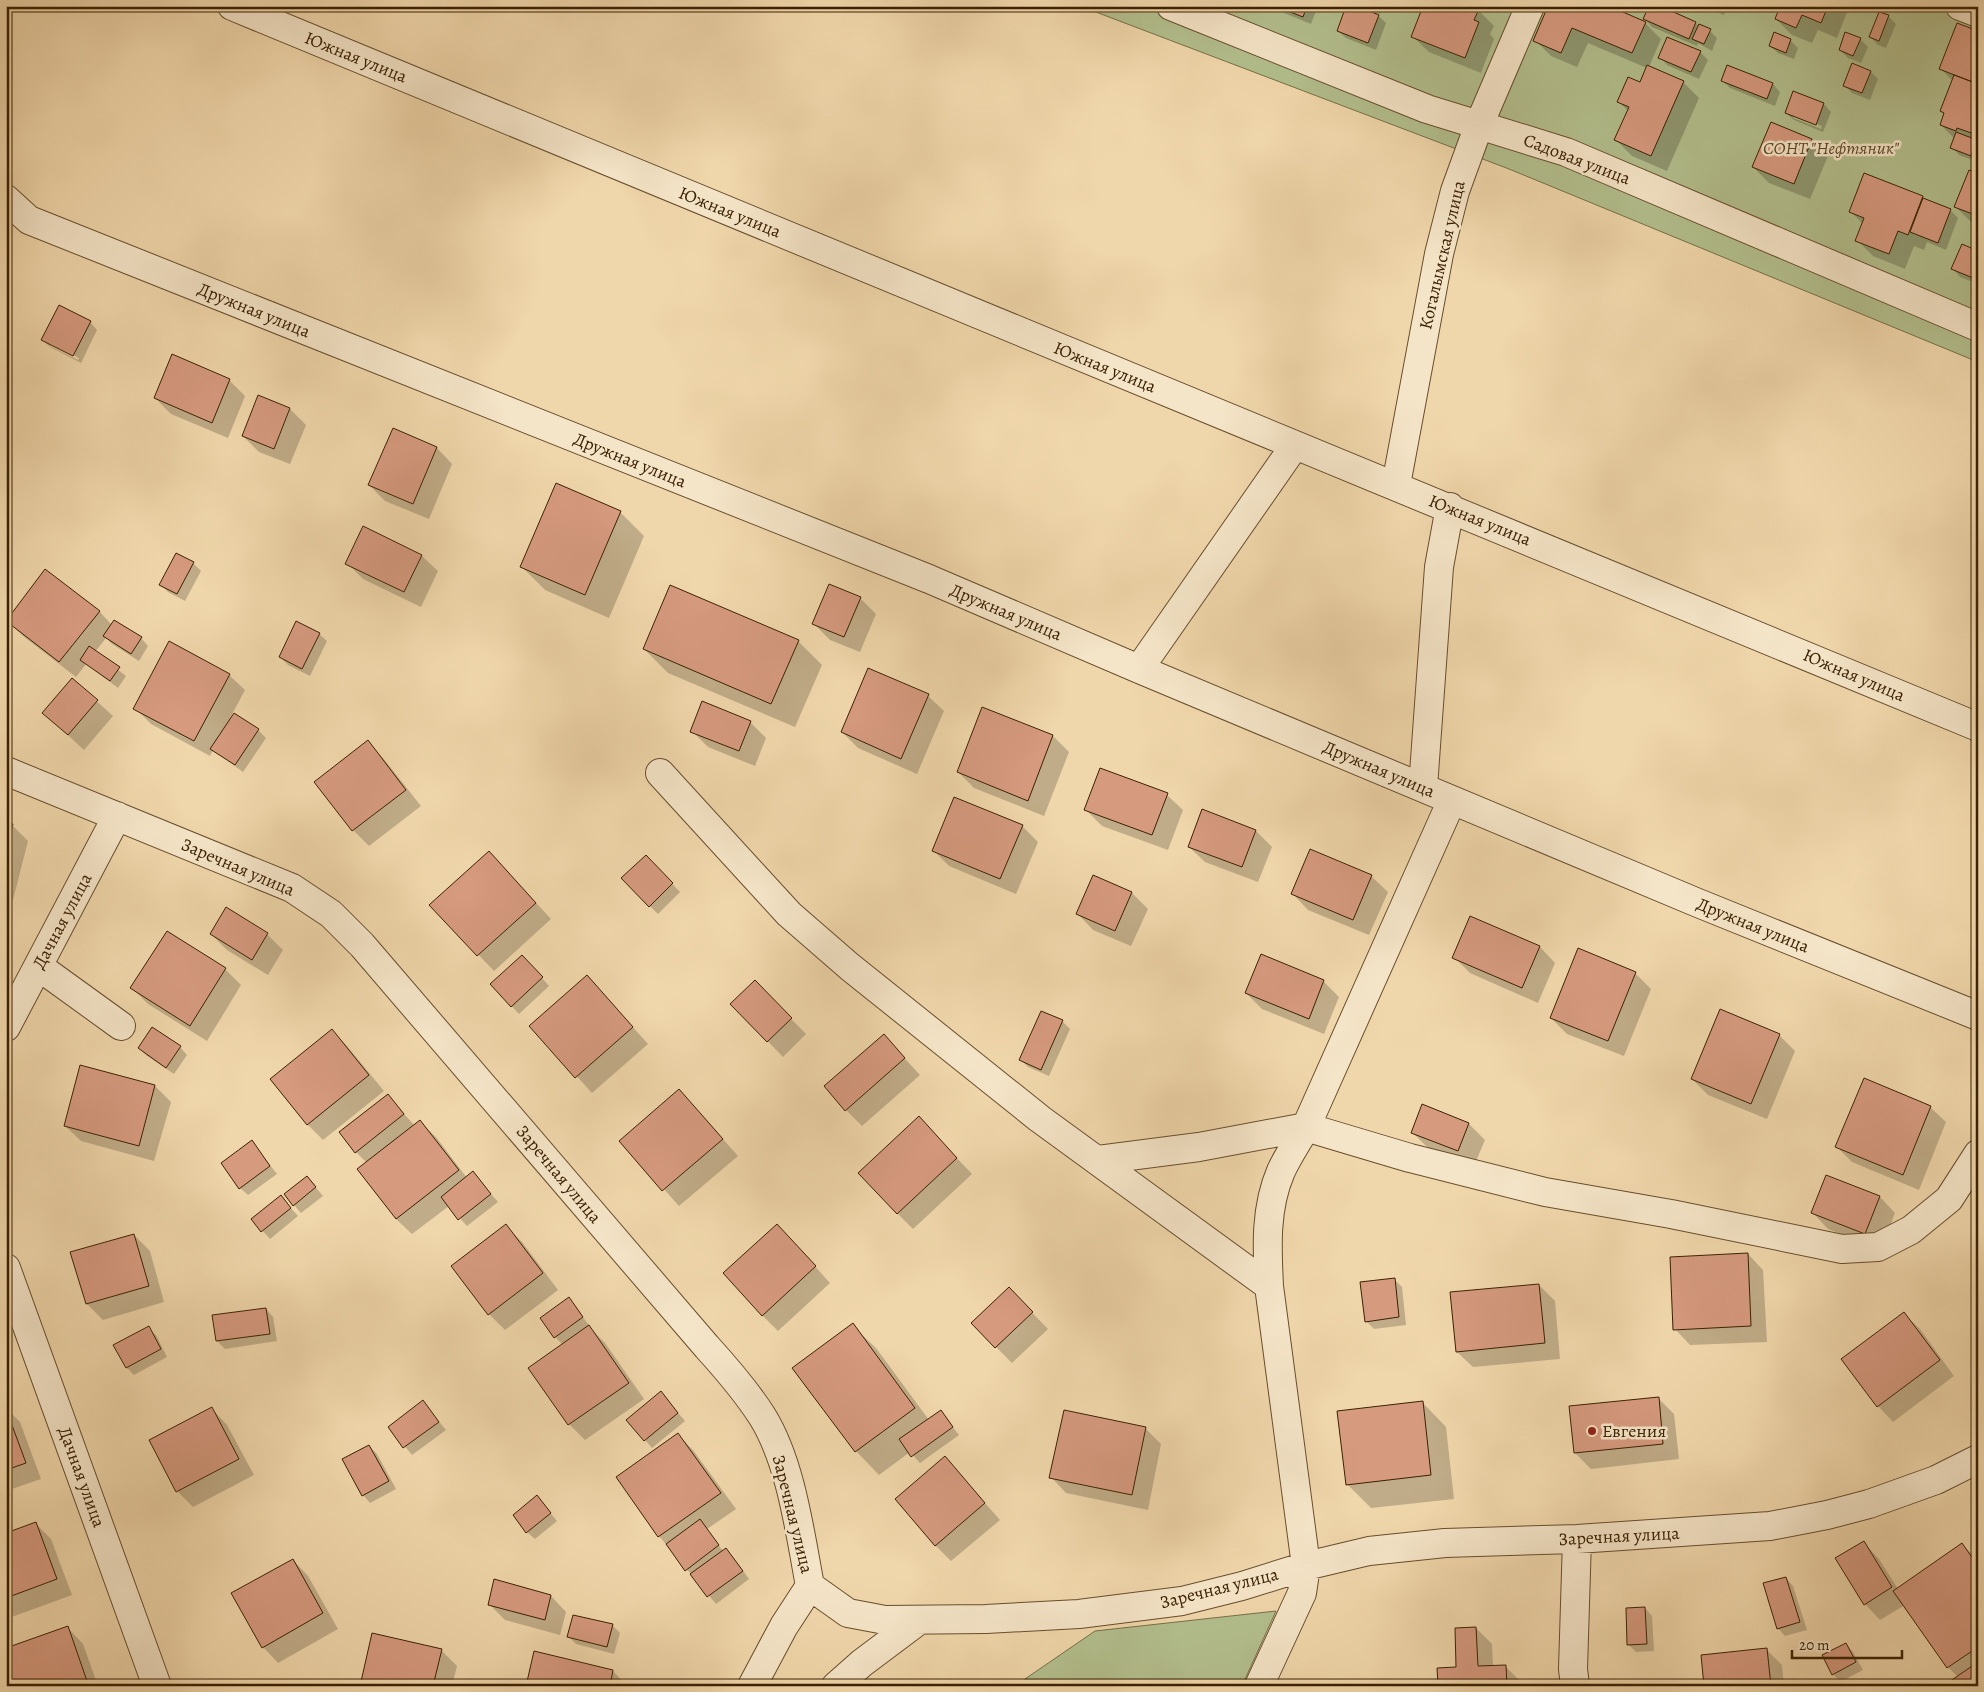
<svg xmlns="http://www.w3.org/2000/svg" width="1984" height="1692" font-family="Alegreya,serif">
<style>
.green{fill:#b3bf8e;stroke:#777048}
.shadow{fill:#0003;fill-rule:evenodd}
.building{fill:#d69a7f;stroke:#3b2103}
.lines{fill:none;stroke-linecap:round;stroke-linejoin:round}
.minor-casing{stroke:#684e2d;stroke-width:30}
.minor{stroke:#f5e5c8;stroke-width:28}
.poi-dot{fill:#8f2418;stroke:#f5e5c8;stroke-width:2}
.labels{text-anchor:middle;dominant-baseline:central;stroke-width:5;stroke-linejoin:round;paint-order:stroke}
.street-label{font-size:18px;fill:#3b2103;stroke:#f5e5c8}
.park-label{font-size:18px;font-style:italic;fill:#594826;stroke:#f5e5c8}
.poi-label{font-size:18px;fill:#3b2103;stroke:#f5e5c8;text-anchor:start}
</style>
<rect width="100%" height="100%" fill="#f0d7ab"/>
<filter id="stains"><feTurbulence type="fractalNoise" baseFrequency=".004" numOctaves="4"/><feColorMatrix values="0 0 0 0 .2 0 0 0 0 .09 0 0 0 0 .02 0 0 0 .5 -.17"/></filter>
<radialGradient id="worn" r=".72"><stop offset=".6" stop-color="#630" stop-opacity="0"/><stop offset="1" stop-color="#630" stop-opacity=".3"/></radialGradient>
<path class="green" d="M1080 6H1978V362L1509 169Z
M1276 1611 1242 1686H1025V1679L1095 1631Z"/>
<path class="shadow" d="M1277 6H1318L1311 24 1284 13Z
M1361 6H1383L1380 14 1374 12 1386 23 1376 50 1346 38 1338 31 1366 11Z
M1425 6H1436L1444 10H1478L1494 26 1490 34 1494 39 1481 73 1429 52 1413 37Z
M1549 6 1645 23 1661 39 1649 67 1683 82 1699 98 1667 171 1632 156 1616 140 1628 111 1618 101 1640 83 1647 68 1588 43 1577 67 1551 56 1535 40Z
M1702 6H1728L1724 15Z
M1773 6H1849V7L1837 38 1818 30 1812 43 1792 35 1776 19 1779 12Z
M1888 16 1896 24 1886 48 1878 45 1870 37Z
M1645 19 1695 23 1699 26 1710 31 1717 38 1712 51 1698 43 1697 46 1652 27Z
M1978 33V162L1959 155 1952 147 1955 139 1941 125 1945 115 1941 111 1953 81 1941 69Z
M1860 39 1868 47 1861 63 1848 58 1840 50Z
M1790 40 1798 48 1794 59 1778 53 1770 46Z
M1700 52 1708 60 1699 79 1667 65 1660 57Z
M1728 67 1773 84 1780 92 1775 106 1730 88 1723 81Z
M1871 72 1878 79 1870 100 1852 93 1845 86Z
M1793 93 1824 104 1831 112 1823 132 1794 120 1786 113ZM1793 115 1822 126 1821 129 1793 118Z
M1771 124 1812 140 1828 156 1810 199 1769 183 1753 167Z
M1978 175V225L1972 223 1956 207Z
M1922 197 1925 200 1950 210 1958 218 1946 250 1927 242 1924 250 1914 246 1905 269 1873 256 1857 240 1863 224 1851 212Z
M1978 252V284L1960 277 1953 269Z
M90 322 97 330 81 363 50 347 43 340ZM50 343 79 358 78 360 50 346Z
M229 380 245 396 228 438 171 414 155 398Z
M259 396 290 409 306 425 290 464 259 452 243 436Z
M394 430 437 448 452 464 429 519 385 501 369 485Z
M620 512 644 536 609 618 545 590 521 566Z
M363 528 422 556 438 571 421 607 363 579 347 563Z
M193 563 201 571 185 601 168 592 161 585Z
M860 598 876 614 860 652 830 640 814 624Z
M99 611 112 625 141 638 148 646 139 661 112 644 106 638 95 652 126 676 118 688 86 664 76 677 23 636 7 620Z
M319 634 327 641 310 676 288 665 280 657Z
M798 641 822 665 795 727 668 673 644 649Z
M229 675 245 690 230 718 258 730 266 738 243 772 213 750 210 756 151 724 135 708Z
M72 679 113 716 84 750 44 713Z
M928 696 944 711 917 774 858 748 842 732Z
M983 708 1053 736 1069 752 1044 816 974 788 958 772Z
M750 722 766 738 755 766 708 747 692 731Z
M368 742 383 758 421 806 369 846 353 830Z
M1167 795 1183 810 1168 850 1102 826 1086 810Z
M1202 811 1256 831 1272 847 1258 882 1205 862 1189 847Z
M6 823 12 825 28 841 13 900 6 898Z
M1022 826 1038 842 1016 894 949 866 933 850Z
M1311 851 1372 877 1388 892 1369 935 1308 910 1293 894Z
M646 856 680 892 658 914 623 879Z
M504 868 551 919 494 971 431 905Z
M1094 876 1132 893 1148 909 1131 946 1093 930 1078 914Z
M226 909 267 934 283 950 268 975 227 950 211 934Z
M167 932 225 969 241 985 207 1041 148 1004 132 988Z
M1540 947 1555 963 1538 1003 1470 973 1454 957Z
M530 964 549 986 519 1014 492 985Z
M1635 973 1651 989 1624 1056 1567 1034 1551 1018Z
M587 976 648 1044 592 1093 531 1026Z
M1323 981 1339 997 1324 1034 1262 1009 1246 993Z
M755 982 806 1034 783 1057 732 1004Z
M1062 1021 1070 1029 1049 1076 1028 1067 1021 1060Z
M332 1031 347 1046 384 1091 323 1140 307 1124Z
M1779 1035 1795 1051 1767 1119 1708 1095 1692 1079Z
M884 1036 920 1075 862 1126 846 1110Z
M180 1047 187 1055 174 1074 147 1056 139 1048Z
M81 1067 155 1086 171 1102 154 1161 81 1141 65 1126Z
M679 1090 738 1156 679 1206 621 1141Z
M387 1095 415 1126 420 1122 436 1137 467 1178 480 1181 498 1202 467 1226 449 1206 412 1234 396 1219 367 1163 356 1152Z
M1422 1106 1469 1124 1485 1140 1474 1166 1429 1149 1413 1133Z
M1930 1107 1946 1122 1919 1190 1852 1162 1836 1146Z
M934 1134 972 1174 913 1229 897 1213Z
M252 1142 277 1174 248 1195 240 1188Z
M307 1177 323 1196 301 1213 294 1205Z
M281 1197 298 1216 270 1239 253 1220Z
M1880 1197 1895 1213 1881 1249 1828 1229 1813 1213Z
M506 1226 522 1242 558 1290 505 1330 489 1314 453 1266Z
M134 1235 150 1251 164 1302 103 1320 87 1304 72 1253Z
M792 1241 830 1283 778 1331 762 1315Z
M1748 1254 1763 1270 1767 1342 1690 1345 1675 1329Z
M1394 1279 1402 1287 1406 1325 1374 1329 1366 1321Z
M1539 1285 1555 1301 1560 1359 1473 1367 1457 1352Z
M1009 1289 1048 1329 1012 1363 973 1324Z
M568 1299 589 1325 588 1326 605 1343 644 1399 585 1440 569 1424 530 1368 563 1345 555 1337Z
M266 1309 273 1317 277 1341 225 1349 217 1341 213 1316Z
M1904 1314 1920 1329 1954 1376 1893 1422 1878 1406Z
M852 1325 876 1348 929 1420 941 1412 959 1435 920 1463 910 1452 879 1475 856 1451Z
M148 1328 156 1335 167 1357 134 1375 127 1368Z
M661 1393 685 1421 652 1448 628 1420Z
M1658 1398 1674 1414 1679 1459 1591 1469 1575 1453Z
M423 1402 446 1430 412 1455 389 1427Z
M1423 1403 1446 1427 1454 1499 1371 1508 1347 1484Z
M6 1408 20 1422 41 1479 6 1491Z
M212 1409 227 1425 254 1475 193 1507 177 1491Z
M1145 1428 1161 1444 1148 1510 1066 1493 1051 1477Z
M677 1434 693 1450 736 1509 707 1529 723 1551 725 1550 733 1557 749 1579 716 1604 659 1536 618 1478Z
M369 1446 377 1454 396 1489 370 1503 363 1495Z
M945 1458 1000 1520 951 1561 935 1545Z
M537 1497 557 1521 535 1539 527 1532Z
M35 1523 51 1539 72 1595 9 1618 6 1615V1534Z
M1864 1543 1879 1559 1898 1589 1962 1544 1978 1561V1686L1958 1677 1948 1667 1905 1605 1880 1620 1865 1604Z
M293 1560 308 1576 338 1629 278 1663 263 1647Z
M1786 1578 1793 1586 1807 1630 1785 1636 1778 1628Z
M551 1596 566 1612 560 1635 505 1620 489 1604Z
M1645 1608 1652 1616 1654 1651 1636 1652 1629 1645Z
M612 1625 620 1633 614 1654 576 1644 569 1637Z
M68 1628 83 1644 98 1686H9L6 1678V1649Z
M1476 1628 1492 1644 1493 1667 1505 1666 1521 1682V1686H1439L1458 1668Z
M1846 1644 1853 1652 1863 1670 1840 1682 1833 1674Z
M1766 1649 1782 1665 1784 1686H1706Z
M441 1650 457 1666 452 1686H361Z
M613 1671 627 1686H527Z"/>
<path class="building" d="M1275 6H1307L1303 17Z
M1346 6H1357L1379 15 1368 43 1337 31Z
M1423 6 1444 8V6H1473L1479 9 1474 20 1479 22 1465 58 1411 37Z
M1548 6H1609L1646 22 1632 53 1572 28 1561 53 1533 41Z
M1649 6H1660L1696 22 1689 39 1643 19Z
M1780 6H1828L1821 23 1802 15 1796 28 1775 19Z
M1879 12 1889 15 1879 41 1869 37Z
M1957 23 1978 31V84L1939 69Z
M1699 24 1711 29 1704 44 1692 39Z
M1774 32 1791 39 1786 53 1769 46Z
M1845 32 1861 38 1853 56 1839 50Z
M1667 37 1701 51 1691 72 1658 58Z
M1852 63 1871 71 1862 93 1843 86Z
M1647 65 1684 81 1651 156 1614 140 1629 107 1617 102 1628 77 1640 82Z
M1727 65 1773 83 1767 99 1721 81Z
M1954 75 1978 84 1977 135 1957 128 1956 131 1940 125 1944 113 1940 111Z
M1793 91 1824 103 1816 125 1785 113Z
M1771 122 1812 139 1794 184 1752 167Z
M1956 132 1977 140 1971 156 1950 148Z
M1969 170 1978 173V216L1954 207Z
M1864 173 1923 196 1908 235 1898 231 1889 254 1855 241 1864 218 1849 212Z
M1923 198 1951 209 1938 243 1910 232Z
M1962 244 1978 251V280L1951 269Z
M59 305 91 321 73 356 41 340Z
M172 354 230 379 212 423 154 398Z
M258 395 290 408 274 449 242 436Z
M393 428 437 447 413 504 368 485Z
M556 483 621 511 585 595 520 567Z
M363 526 422 555 404 592 345 564Z
M176 553 194 562 177 594 159 585Z
M45 569 100 611 59 662 6 621Z
M829 584 861 597 844 637 812 624Z
M670 585 799 640 771 704 643 649Z
M114 620 142 637 131 654 103 636Z
M296 621 320 633 302 669 279 657Z
M169 641 230 674 194 741 133 709Z
M89 646 120 667 110 681 80 660Z
M868 668 929 694 901 759 841 732Z
M72 678 98 700 68 735 42 713Z
M702 701 751 721 739 751 690 732Z
M982 707 1053 735 1028 801 957 772Z
M234 713 259 729 235 765 210 749Z
M368 740 406 790 352 831 314 782Z
M1100 768 1168 793 1152 835 1084 810Z
M954 797 1023 825 1000 879 932 851Z
M1202 809 1256 830 1242 867 1188 847Z
M6 822 13 824 6 849Z
M1310 849 1372 875 1353 920 1291 894Z
M489 851 536 903 477 956 429 905Z
M646 855 673 883 649 907 621 878Z
M1093 875 1132 892 1115 931 1076 914Z
M226 907 268 933 252 960 210 934Z
M1470 916 1540 946 1522 988 1452 958Z
M167 931 226 968 190 1026 130 988Z
M1578 948 1636 972 1608 1041 1550 1018Z
M1261 954 1324 980 1309 1019 1245 993Z
M522 955 543 977 511 1007 490 984Z
M587 975 633 1027 575 1078 529 1026Z
M755 980 792 1018 767 1042 730 1004Z
M1720 1009 1780 1034 1751 1104 1691 1079Z
M1041 1011 1063 1020 1041 1070 1019 1060Z
M152 1027 181 1046 166 1068 138 1048Z
M332 1029 369 1075 307 1125 270 1079Z
M884 1034 905 1058 845 1111 824 1086Z
M80 1065 155 1085 139 1146 64 1126Z
M1864 1078 1931 1106 1903 1175 1835 1147Z
M679 1089 723 1139 662 1191 619 1141Z
M388 1094 404 1114 355 1153 339 1132Z
M1422 1104 1469 1123 1458 1151 1411 1133Z
M919 1116 957 1158 897 1214 858 1173Z
M420 1120 459 1170 396 1219 357 1169Z
M252 1140 270 1166 239 1189 221 1163Z
M473 1171 491 1194 458 1220 441 1197Z
M1826 1175 1880 1196 1865 1234 1811 1213Z
M307 1176 316 1187 293 1206 284 1194Z
M281 1195 291 1208 261 1232 251 1219Z
M506 1224 543 1273 488 1315 451 1266Z
M777 1224 816 1266 762 1316 723 1273Z
M134 1234 149 1286 86 1304 70 1252Z
M1748 1253 1751 1326 1673 1330 1670 1257Z
M1395 1278 1399 1317 1365 1322 1360 1282Z
M1539 1284 1545 1343 1456 1352 1450 1292Z
M1009 1287 1033 1312 995 1348 971 1323Z
M569 1297 583 1317 554 1338 540 1318Z
M266 1308 270 1334 216 1341 212 1315Z
M1904 1312 1940 1360 1877 1407 1841 1359Z
M853 1323 915 1408 855 1452 792 1368Z
M589 1325 629 1383 568 1425 528 1368Z
M149 1326 161 1349 126 1368 113 1345Z
M661 1391 678 1413 644 1441 626 1420Z
M1659 1397 1663 1444 1574 1453 1569 1406Z
M423 1400 439 1422 403 1448 388 1427Z
M1423 1401 1431 1475 1346 1485 1337 1411Z
M212 1407 239 1459 176 1492 149 1440Z
M6 1409 26 1463 6 1470Z
M941 1410 953 1427 911 1457 899 1439Z
M1064 1410 1146 1427 1132 1495 1049 1478Z
M678 1433 721 1493 658 1537 616 1477Z
M369 1445 389 1481 362 1496 342 1459Z
M945 1456 985 1503 935 1546 895 1499Z
M537 1495 551 1513 526 1533 513 1515Z
M700 1519 719 1545 685 1571 666 1544Z
M36 1522 57 1579 6 1598V1533Z
M1864 1541 1892 1587 1864 1605 1835 1558Z
M1962 1543 1978 1566V1647L1947 1668 1893 1591Z
M726 1548 743 1571 707 1597 690 1574Z
M293 1559 323 1613 262 1648 231 1593Z
M1786 1577 1800 1622 1777 1629 1763 1583Z
M494 1579 551 1595 545 1620 488 1605Z
M1645 1607 1647 1644 1627 1645 1626 1608Z
M573 1615 613 1624 607 1647 567 1637Z
M68 1626 88 1684 8 1686 6 1648Z
M1476 1627 1478 1666 1506 1665 1507 1686H1438L1437 1668 1456 1667 1455 1628Z
M372 1633 442 1649 433 1686H360Z
M1846 1643 1856 1662 1832 1675 1822 1655Z
M1767 1648 1771 1686H1704L1701 1655Z
M534 1651 613 1670 610 1686H526Z
M1978 1662V1686H1943Z"/>
<g class="lines">
<g class="minor-casing">
<path id="minor" d="M232 6 1978 727
M1171 6 1427 109 1566 152 1978 327
M1960 6 1978 13
M6 199 29 220 929 579 1139 669 1698 903 1978 1016
M1396 485 1439 254 1455 191 1479 125 1530 6
M1139 669 1295 445
M6 771 292 888 331 914 362 945 707 1347C727 1369 746 1391 762 1416 791 1462 800 1533 810 1586L848 1613 885 1620 986 1619 1079 1614 1182 1601 1242 1586 1306 1566 1369 1551 1445 1543 1577 1539 1770 1526 1827 1515 1869 1504 1936 1480 1978 1459
M660 773 789 914 850 967 1040 1119 1269 1286
M1423 787 1439 567 1450 507
M38 966 121 1026
M6 1027 117 816
M1098 1160 1199 1147 1306 1127 1410 1158 1545 1192 1671 1214 1842 1249 1878 1247 1911 1230 1949 1199 1978 1154
M6 1268 157 1686
M752 1686 784 1626 810 1586
M836 1686 862 1663 918 1621
M1259 1686 1302 1593 1306 1566 1269 1286C1267 1247 1265 1208 1281 1171 1288 1156 1298 1141 1306 1127L1452 800
M1575 1686 1573 1669 1577 1539"/>
</g>
<use href="#minor" class="minor"/>
</g>
<circle class="poi-dot" cx="1592" cy="1431" r="5"/>
<g class="labels">
<g class="street-label">
<text transform="translate(356 57) rotate(22)">Южная улица</text>
<text transform="translate(1577 159) rotate(21)">Садовая улица</text>
<text transform="translate(730 212) rotate(22)">Южная улица</text>
<text transform="translate(1442 255) rotate(-77)">Когалымская улица</text>
<text transform="translate(254 310) rotate(22)">Дружная улица</text>
<text transform="translate(1105 367) rotate(22)">Южная улица</text>
<text transform="translate(630 460) rotate(22)">Дружная улица</text>
<text transform="translate(1480 520) rotate(22)">Южная улица</text>
<text transform="translate(1006 612) rotate(23)">Дружная улица</text>
<text transform="translate(1854 675) rotate(23)">Южная улица</text>
<text transform="translate(1379 769) rotate(23)">Дружная улица</text>
<text transform="translate(238 867) rotate(23)">Заречная улица</text>
<text transform="translate(62 921) rotate(-62)">Дачная улица</text>
<text transform="translate(1753 925) rotate(22)">Дружная улица</text>
<text transform="translate(559 1174) rotate(50)">Заречная улица</text>
<text transform="translate(82 1477) rotate(70)">Дачная улица</text>
<text transform="translate(793 1514) rotate(76)">Заречная улица</text>
<text transform="translate(1619 1536) rotate(-3)">Заречная улица</text>
<text transform="translate(1219 1588) rotate(-14)">Заречная улица</text>
</g>
<g class="park-label">
<text x="1831" y="148">СОНТ "Нефтяник"</text>
</g>
<g class="poi-label">
<text x="1602" y="1431">Евгения</text>
</g>
</g>
<rect width="1984" height="1692" fill="none" stroke="#f0d7ab" stroke-width="25"/>
<rect x="8" y="8" width="1969" height="1677" fill="none" stroke="#3b2103" stroke-width="2.5"/>
<rect x="12" y="12" width="1959" height="1667" fill="none" stroke="#3b2103"/>
<path d="M1792 1650v8h110v-8" fill="none" stroke="#3b2103" stroke-width="2.5"/>
<text x="1799" y="1650" font-size="15" fill="#3b2103" stroke="#f5e5c8" stroke-width="4" paint-order="stroke">20 m</text>
<rect width="100%" height="100%" filter="url(#stains)"/>
<rect width="100%" height="100%" fill="url(#worn)"/>
</svg>
